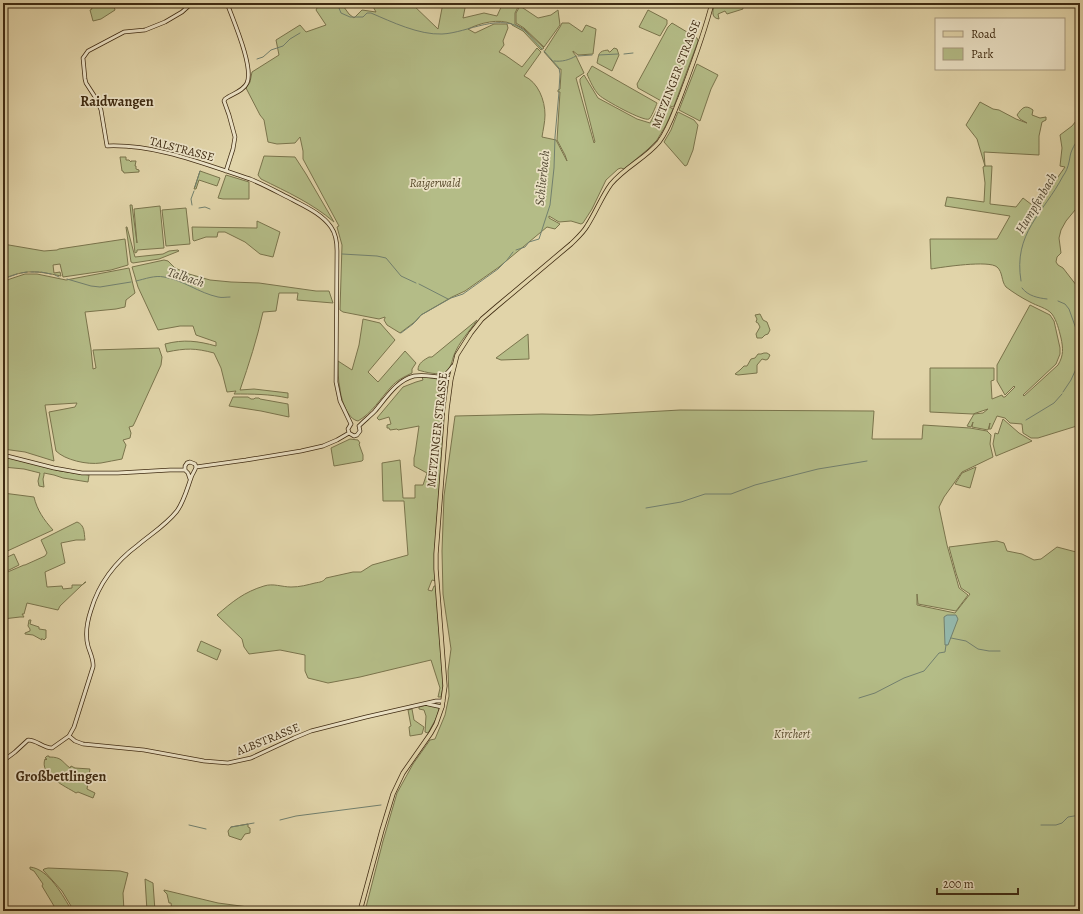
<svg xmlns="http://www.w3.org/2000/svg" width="1083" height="914" font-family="Alegreya,serif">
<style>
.green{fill:#b4bc87;stroke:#7a744c}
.water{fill:#94b8ac;stroke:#72806e}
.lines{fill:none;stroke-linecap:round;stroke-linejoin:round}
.stream{stroke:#72806e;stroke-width:1}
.secondary-casing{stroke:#3f2b12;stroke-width:4.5}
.primary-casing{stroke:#3f2b12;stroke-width:5}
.secondary{stroke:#ece3c7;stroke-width:3}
.primary{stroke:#e1d4a9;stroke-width:3.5}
.labels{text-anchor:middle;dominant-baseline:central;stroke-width:3.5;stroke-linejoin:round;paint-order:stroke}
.street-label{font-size:12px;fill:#3f2b12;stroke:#ece3c7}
.park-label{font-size:12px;font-style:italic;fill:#564829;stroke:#ece3c7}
.water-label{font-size:13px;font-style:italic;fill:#504731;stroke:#ece3c7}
.quarter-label{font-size:14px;font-weight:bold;fill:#3f2b12;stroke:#ece3c7}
</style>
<rect width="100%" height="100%" fill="#e1d4a9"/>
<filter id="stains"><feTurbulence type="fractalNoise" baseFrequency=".005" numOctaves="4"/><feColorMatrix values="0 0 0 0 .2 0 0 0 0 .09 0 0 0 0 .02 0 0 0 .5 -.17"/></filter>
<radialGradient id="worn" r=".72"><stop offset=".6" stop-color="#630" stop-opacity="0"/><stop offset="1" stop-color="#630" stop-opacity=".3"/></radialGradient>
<path class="green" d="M90 3H113L115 10 101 19 93 21 90 10 92 9Z
M316 3H341L349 14 354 18 362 10 376 12 371 3H411L438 29 443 3H466L463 18 484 13 497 16 503 3H517L519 5 515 13V24L524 29 544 48 541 50 523 31 512 25V24C499 18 480 23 468 29L475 33 494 24H507L508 28 503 41 504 45 499 52 505 55 522 67 537 48 541 52 524 76C538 82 545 100 545 115 545 122 543 130 542 137L556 140 567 161 565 155 557 140 560 92H558V90L560 89 561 73V69H559L544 52 560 27 562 23H569L582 32 586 25 596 29 593 54 578 55 573 51V52L576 56 584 73 576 78 594 143 595 142 580 82V79L584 75 598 98 637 119 650 123 660 104 662 103 673 109 666 125 657 140 647 150 624 169 621 168 618 169 606 180 592 209 583 223 581 224 571 221 559 222 549 216V218L560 224 555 229 547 227 499 267 465 291 452 297 421 315 416 321 400 333 387 325 384 320 385 318V317L379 319 343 312 340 310 342 245 337 227 339 226 303 159V151L300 137 295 143 277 144 268 142 264 120 260 115 246 88 250 82 252 72 279 55 276 40 300 25 306 32 326 25 316 10 318 6Z
M715 3H742L743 9 727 14 725 11 718 14 719 19C710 18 713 9 715 3Z
M520 6 538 18 551 15 558 10 560 25 544 47 524 28 516 23V13Z
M648 10 667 20V24L660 36 639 27Z
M672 23 697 38 698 41 674 106 672 107 638 88 637 84 668 27Z
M614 48 617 49 619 55 612 71 597 63C599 54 598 51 608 50L609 52H610Z
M697 64 718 75 711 89 700 121 679 110Z
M592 66 657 103C656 106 651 118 649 119 644 122 604 100 599 95 594 90 590 81 587 74L588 73Z
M980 102 993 109 999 110 1016 119 1027 123 1020 119 1017 115C1022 108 1025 104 1033 110L1032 115 1040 118 1046 117V120L1042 122 1039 136V155L984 152 985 166H992L990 204 1016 207 1023 198 1036 208 1065 167 1060 166 1062 148 1060 135 1072 126 1080 116V204L1066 221 1061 230 1059 238 1061 253 1057 257 1056 262 1058 265 1063 268 1080 290V425L1038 438H1031L1023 433 1022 424 1010 423 1005 418 997 416 991 429H989L990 423 988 430 972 427 973 422 971 427 967 426 974 414 983 413 988 409 973 414 930 412V368H994V380L991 381 992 399 1002 395 1003 397H1005L1015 387 1014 386 1005 395 997 381V365L1030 305 1050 315 1054 321 1060 348V354L1056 364 1023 395 1024 396 1058 365C1064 355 1063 348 1061 338 1059 330 1057 321 1052 314 1047 308 1037 306 1030 302 1022 298 1014 293 1006 287 1001 281 1003 272 997 267 989 260 943 267 931 269L930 239H997L1010 216 945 206 947 197 984 202 985 183 983 167 985 166 977 139 966 125Z
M678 112 694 120 698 125 693 150 687 165 685 166 664 142 671 130Z
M264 156 295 157 306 174 334 222C312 203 287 192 261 179L258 175Z
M120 157H126V160H129L131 162V161H136L135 166H136V169L139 170V172L124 173 123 171H122Z
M200 171 220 178 217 186 199 180 196 189H194Z
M226 175 249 182V199H223L218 198Z
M130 205H132L137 243 134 209 160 206 164 248 137 250V252L135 253Z
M186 208 190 244 166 246 162 210Z
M257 221 280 232 273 257 260 254 245 242 225 232H218L217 237H206L194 241 193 240 192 227 257 228Z
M126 227H127L135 257 163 254 169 251 178 250 179 251 159 259 133 263 131 262Z
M125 239 128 264V265L111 270 63 277 60 264 53 265 54 273 60 272 61 276C37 271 26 269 3 279V244L44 251 57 250 59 249Z
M164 260 168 261 175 268 189 274 210 280 231 282 259 283 316 291H329L333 303 297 300 298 293H279L276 311 263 312C257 339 249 364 240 390L254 389 288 393V398C270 394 252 394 234 394L236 391 227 392 221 368 214 353C195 348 186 348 167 352L165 344C184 339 198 341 216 346V342L196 335 193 326H180L158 330 138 287 132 267Z
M129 268 135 293 126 300 125 307 116 309 85 312 91 349 93 369 96 368 93 350 159 348 162 357 161 365 135 422 133 426 129 427 131 433 130 438 123 440 126 445 122 459C115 460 108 462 101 463 87 465 65 460 56 451L49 412 75 407 77 403 45 405 54 461 25 452 3 449V282L10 279 25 274H37L66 280Z
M760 314 763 320 767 322 770 330 768 334 765 335 762 338H757L756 334 760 327 758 323 756 322 757 319 755 315Z
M363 319 380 323 395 340 368 372 378 382 405 351 416 363 412 369V373C404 377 397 380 391 387 380 399 372 413 358 421 347 419 341 399 340 389 338 380 338 370 338 361L352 370 359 345Z
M477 320C469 332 459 342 454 355 452 360 451 369 446 372 439 376 425 372 418 370 418 363 424 360 429 357H432Z
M528 334 529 359 501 360 496 358Z
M764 353H767L770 355 768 359 766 360 762 359 757 365V373L738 375 735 374 740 370 744 366H747L751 359 755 358 758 354H761Z
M422 377C430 377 437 379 445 381L447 384 435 550 436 581 432 580 428 590 432 591 434 586H436L443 672V687L441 697H438L440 688 431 660 360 677 328 683 308 678 305 671V655L280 650 249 654 244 647 242 639 217 615C232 602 244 592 264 586 273 583 282 587 291 587 300 587 307 585 315 583 320 582 323 582 326 578L353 572H361L372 565 408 555 404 501H383L382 463 400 460 403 498H415V485H423L427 473 414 466V458L415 454 419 426 398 430 397 429 390 430 389 428H387V425L391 424 389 417 379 420 377 418 403 387 416 382 423 380Z
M233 397H248L251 399H254L255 398H259L260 399 288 404 289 417 261 411 229 406Z
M680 410 874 411 872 439H922L923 425 970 428 987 431 991 435 990 444 993 457 962 472 944 497 939 507 947 545 959 588 968 595 956 611 918 604 917 594V605L955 613 970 594 961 588 956 573 949 547 997 541 1004 543 1007 551 1022 554 1034 560 1041 559 1057 547 1080 553V911H365L383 841 397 793 413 764 430 740 435 739 445 715 449 696 448 671 451 649 443 594 442 551 444 496 455 416 542 414 591 415Z
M1003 419 1019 433 1032 441 996 456 993 444 995 433 998 434Z
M350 439 358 440 360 443 359 444 363 455V460L362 461 334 466 331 448Z
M3 456 60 471 89 475 88 482 63 478 54 475 44 473V475L43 479 44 487 39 486 38 481 40 473 24 469 3 467Z
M976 467 970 488 955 484 962 473Z
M3 493 34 497C37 510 44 520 53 530L3 553Z
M77 522C85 525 84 533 85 540H76L61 543 65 563 45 572 47 587 62 586 63 589 72 588V585H82L85 582H86L82 585 60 606 58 610 27 603 24 614H22L24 617H20L3 619V574L24 565H25L45 556 47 553 41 540Z
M14 554 19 565 3 573V559Z
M29 620H31L30 624 39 627V629L46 630V638L44 640 43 639H41L42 640 33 635 25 634V633L30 631V629L28 626Z
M201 641 221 650 217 660 197 651Z
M427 705 437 706 439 709 437 717 428 733 425 732 426 716 424 710 419 709V707Z
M412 709 414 720 424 727 422 734 410 736 409 727 411 726 408 710Z
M47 756H49V757C62 757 61 761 70 768L71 766 75 768 90 769 87 789 95 793 93 798 78 792 76 793C65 786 39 775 45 759L46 760 47 759 45 758Z
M248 824V827L250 828V833L245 834 241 840 229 836 228 831 231 827Z
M30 867C49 869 63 896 72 911H57L42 886 43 884 34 871 30 869Z
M48 868 120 871 128 873 123 893 124 911H74L62 891 43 870 44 869Z
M145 879 153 883 155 911H147Z
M164 890 218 903 271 910 276 911H172L171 903H169L167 894 164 891Z"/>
<path class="water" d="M947 615H956L958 619 948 645H945L944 617Z"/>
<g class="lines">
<path class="stream" d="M337 3 341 13 350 17H363L367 13H371C392 22 419 35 442 34 468 33 501 11 525 31 531 37 536 43 542 49
M544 51 559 68 560 74 559 90
M624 54 633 53
M599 55 618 54
M578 56 592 55
M257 59 263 57 271 50 283 46 290 39 300 33
M554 61C562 62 569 60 576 56
M195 187 200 171
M192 205 191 199 194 191
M199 208 205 207 210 209
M516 250 525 247 529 242 539 239 550 205 554 168 555 137 559 92
M342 254 377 256 386 258 401 276 416 283
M31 272H34
M35 272H39
M41 272 51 274
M21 273 27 272
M55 275 59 277
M3 279 17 274
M67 279 91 286 100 287 131 282
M136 281C145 279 155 275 164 277 183 280 199 293 218 297 222 298 226 297 230 297
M1021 281C1013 233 1043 214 1063 176 1066 172 1068 167 1069 162 1070 158 1070 154 1072 150 1074 145 1077 141 1080 137
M419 284 448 299
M1022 288C1028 296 1038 298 1047 299
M1058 301 1065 304 1069 309 1080 340
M401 333 413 324 421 315 451 298 463 294 498 269 507 260 513 252
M1063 392 1071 380 1080 360
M1026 420 1054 403 1062 394
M646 508 681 502 705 494H731L755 485 818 469 855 463 867 461
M951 638 966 641 978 649 989 651H1000
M859 698 875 693 904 678 924 671 939 653 945 652 946 645
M280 820 296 816 381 805
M189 825 206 829
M1041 825H1056L1062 823 1068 817 1080 815
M231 827 254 823"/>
<g class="secondary-casing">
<path id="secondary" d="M192 3 182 12 165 22 145 30 124 32 88 51 83 58 85 79 86 83 97 100 101 110 107 146C156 144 204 164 250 179 265 185 279 193 293 200 306 207 322 214 331 227 336 234 337 242 337 251L336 382 340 401 351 424
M226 171 233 149 235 137 229 115 224 101 225 99 228 97C235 93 244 90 247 83 254 67 233 20 227 3
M440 376C447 375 449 371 453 366
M359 426C364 421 370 416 375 411 386 398 397 380 414 376 426 374 439 377 451 379
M349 433 354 436 357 435 360 431 359 426
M349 433 348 429 351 424
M3 455 54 468 82 473H118L170 470H185
M196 467 246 460 301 451 323 446 337 440 349 433
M190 479 188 473 185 470V466L187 463 190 462 195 464 196 467
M428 704 442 707
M69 736 75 741 83 744 144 750 204 761 228 763 251 758 294 738 311 731 366 717 436 701H443
M3 761 15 752 28 740C37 740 43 748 52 748L69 736 74 727 93 667C94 660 90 653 88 646 85 635 87 622 91 610 99 583 115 562 138 545 151 534 166 525 177 511 184 501 187 489 191 478 192 474 195 471 196 467"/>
</g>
<g class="primary-casing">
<path id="primary" d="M360 911 382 830 393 794 403 773 431 733 436 724 442 707 445 686 436 569V554L447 409 451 379 457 355 471 333 482 319 496 307 571 244C577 238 583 233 587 226 596 212 602 196 611 184 625 167 646 158 659 142 669 129 674 112 680 98 692 66 704 35 712 3"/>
</g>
<use href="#secondary" class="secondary"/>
<use href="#primary" class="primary"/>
</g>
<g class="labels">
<g class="street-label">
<text transform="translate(676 74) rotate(-69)">METZINGER STRASSE</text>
<text transform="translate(182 149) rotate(15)">TALSTRASSE</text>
<text transform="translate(437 430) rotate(-84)">METZINGER STRASSE</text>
<text transform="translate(268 739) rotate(-22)">ALBSTRASSE</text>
</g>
<g class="park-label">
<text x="435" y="183">Raigerwald</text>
<text x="792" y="734">Kirchert</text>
</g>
<g class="water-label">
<text transform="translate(542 178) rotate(-84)">Schlierbach</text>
<text transform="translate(1036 203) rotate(-59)">Humpfenbach</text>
<text transform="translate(186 277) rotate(18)">Talbach</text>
</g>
<g class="quarter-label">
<text x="117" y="101">Raidwangen</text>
<text x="61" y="776">Großbettlingen</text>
</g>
</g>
<rect width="1083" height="914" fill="none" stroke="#e1d4a9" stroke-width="16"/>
<rect x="4" y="4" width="1075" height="906" fill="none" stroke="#3f2b12" stroke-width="2"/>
<rect x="8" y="8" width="1067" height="898" fill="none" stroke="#3f2b12"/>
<rect x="935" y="18" width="130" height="52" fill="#ece3c7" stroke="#a7997f"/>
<rect x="943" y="31" width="20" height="6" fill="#e1d4a9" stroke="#a7997f"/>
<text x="971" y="38" font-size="12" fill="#3f2b12">Road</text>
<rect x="943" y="48" width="20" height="12" fill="#b4bc87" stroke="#a7997f"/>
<text x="971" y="58" font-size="12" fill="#3f2b12">Park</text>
<path d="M937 888v6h81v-6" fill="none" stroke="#3f2b12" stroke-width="2"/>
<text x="943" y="888" font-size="12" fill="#3f2b12" stroke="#ece3c7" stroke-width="3" paint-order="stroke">200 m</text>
<rect width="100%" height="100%" filter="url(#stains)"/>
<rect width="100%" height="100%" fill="url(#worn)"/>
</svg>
